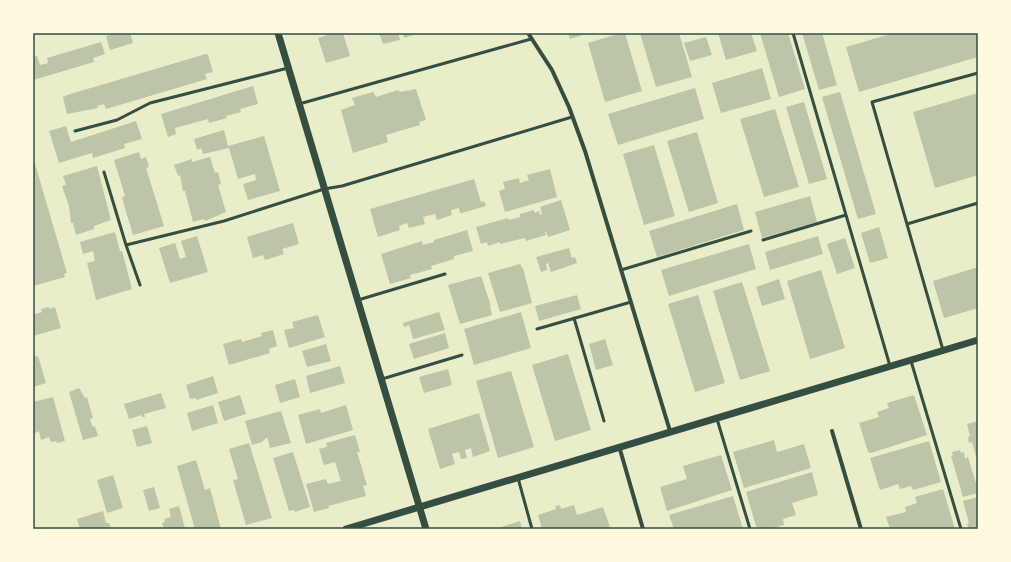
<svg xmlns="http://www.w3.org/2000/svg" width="1011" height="562" font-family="Cabin,sans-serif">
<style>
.building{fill:#bcc5a7}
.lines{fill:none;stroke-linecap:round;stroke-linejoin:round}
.service{stroke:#344e41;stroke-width:3}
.minor{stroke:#344e41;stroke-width:4}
.tertiary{stroke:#344e41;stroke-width:7}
.neatline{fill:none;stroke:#344e41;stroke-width:1.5}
</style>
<rect width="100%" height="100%" fill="#e9edc9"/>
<path class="building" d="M115 33H130L133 43 110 50 106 36Z
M334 33H343L350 56 326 63 318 38Z
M379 33H398L400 40 383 44Z
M403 33H420L404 38Z
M568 33H588L570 39Z
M621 33H625L642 91 605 102 588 43Z
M640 33H679L692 77 656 87Z
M718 33H751L757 51 726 60Z
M760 33H788L805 89 779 97Z
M802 33H822L837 85 819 90Z
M894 33H978V57L859 92 846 47Z
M706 37 712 55 690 61 684 43Z
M101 42 105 54 93 58 94 62 33 80V57L37 56 40 65 48 63 47 58Z
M206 54 208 55 213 72 205 74 207 79 106 109 104 104 97 106 98 108 67 114 63 97 67 95Z
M762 68 771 99 721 113 712 83Z
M253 86 258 104 240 109 241 112 226 116 227 118 209 123 208 119 175 128 176 134 168 137 161 114Z
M695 88 704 119 618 145 608 114Z
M416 89 426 120 419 122 420 125 386 135 388 142 353 153 341 110 355 105 352 98 373 92 376 97 398 90 400 92Z
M840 92 876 214 858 219 822 97Z
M978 93V175L935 188 913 112Z
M804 102 827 179 809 184 786 107Z
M775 109 799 187 764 197 740 119Z
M136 121 142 139 124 144 125 148 93 158 92 153 59 163 49 131 66 126 71 142Z
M224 130 228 146 264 136 280 191 248 200 243 184 256 180 255 174 238 179 229 148 203 154 201 148 197 150 194 139Z
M697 132 718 203 689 212 667 141Z
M654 145 675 216 644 225 623 154Z
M139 152 141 159 146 157 149 167 146 168 164 226 133 235 122 198 125 196 114 160Z
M33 157 67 273 64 274 65 277 33 286Z
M210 157 215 173 218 172 221 184 218 185 226 212 205 221 204 219 193 222 185 191H183L180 175 178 176 174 165 192 159V162Z
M97 166 111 220 94 226V229L76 235 73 223H71L69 206 62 186 66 185 63 176Z
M550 169 557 197 505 212 499 191 505 189 503 182 519 178 520 183 529 180 527 175Z
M474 179 481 202 484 201 486 206 462 213H460L459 208 451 210 452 215 437 220 435 214 423 217 425 224 409 228 407 223 399 226 400 230 378 237 370 209Z
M810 196 817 222 762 238 755 212Z
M561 200 570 230 548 237 546 231 545 232 546 235 526 241 525 238 500 244V242L488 246 487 242 481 244 476 227 508 218 509 220 520 217V214L534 210 535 213 539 211 540 215 542 214 540 207Z
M737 204 744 230 657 257 649 231Z
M293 223 299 244 282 249 284 254 265 260 263 255 253 258 247 237Z
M879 227 888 258 870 263 861 233Z
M467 230 473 251 454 256V259L431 266 432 269 410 275 411 278 390 284 381 254 422 241 423 245 434 242V240Z
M115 232 120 251H122L132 289 96 300 87 263 95 261 93 251 83 254 80 242Z
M197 236 208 272 170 283 159 248 175 243 180 259 186 257 181 241Z
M818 236 823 254 770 270 765 252Z
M845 238 855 268 837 274 827 244Z
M749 244 756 269 669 296 661 270Z
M569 248 572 258 575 257 577 263 551 272 548 263 546 264 547 270 541 272 536 257Z
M520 264 522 268H523L532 303 500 312 488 273Z
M978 267V308L944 318 933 281Z
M821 270 845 348 810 359 787 281Z
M481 276 491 306H490L492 315 460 324 448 285Z
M779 279 785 299 762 306 756 287Z
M742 282 770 371 740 380 713 291Z
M577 295 581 309 539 321 535 306Z
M698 295 725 383 695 392 668 304Z
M49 307V309L55 307 61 328 33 336V315L42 312 41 309Z
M439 312 445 330 413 339 409 325 404 327 403 323Z
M521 312 531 348 474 365 464 329Z
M318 315 325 337 289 348 284 330 294 328 292 322Z
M273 330 277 346 269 349 270 353 229 365 223 344 241 339 242 342 262 336 261 333Z
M445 333 449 348 414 359 409 344Z
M605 339 613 365 596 370 589 344Z
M326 344 331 361 307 367 302 351Z
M568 354 591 430 555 441 532 365Z
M38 356 46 383 33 387V357Z
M340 366 345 383 310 393 306 376Z
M448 369 452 385 424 393 419 377Z
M511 371 534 447 498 458 476 381Z
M213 376 218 393 196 400V398L190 399 186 385Z
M295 379 300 397 280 403 275 385Z
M79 388 85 398 87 397 93 418 90 419 92 425 93 427 95 426 98 436 83 440 69 392Z
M161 393 166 408 144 414 145 417H142V415L129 419 124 404Z
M240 395 246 414 224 421 218 402Z
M914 395 927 435 871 453 868 452 859 423 879 417 877 412 889 408 887 403Z
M53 397 65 441 57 443 56 441 51 442 49 437 41 440 39 431 33 434V402Z
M213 405 218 423 192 431 187 413Z
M346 405 353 430 306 444 298 415 320 409 321 413Z
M281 411 291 443 270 448 267 437 262 442 252 445 245 421Z
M479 413 490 451 473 457 471 448 465 450 467 458 461 459 459 452 452 454 455 464 440 469 428 429Z
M978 421V455L976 456 972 442 969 443 968 437 970 436 967 424Z
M147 426 152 443 137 447 132 430Z
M355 435 360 452H357L367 485 363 486 366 496 328 506 329 508 314 512 306 484 326 479 328 484 341 481 335 462 324 465 319 449 327 447 326 443Z
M774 440 777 452 804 444 811 468 744 488 733 452Z
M929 441 941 482 913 490 911 486 900 489 898 484 880 490 870 458Z
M249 443 272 518 246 525 233 480 238 479 229 449Z
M960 450 961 453 964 452 965 459 968 457 978 490V493L963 497 951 456 953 455 952 452Z
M293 452 310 507 295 512 294 510 289 511 273 458Z
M721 455 732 490 667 511 660 487 687 479 683 466Z
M196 460 205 490 210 488 221 529H195L177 466Z
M812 472 818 495 792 503 796 515 783 519 784 525 770 529H757L746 492Z
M113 475 123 508 107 513 97 480Z
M154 487 160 508 149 511 143 490Z
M943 489 955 529H890L886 517 906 512 905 507 917 503 915 497Z
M733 496 743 529H674L669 515Z
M978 497V529H969L967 524 969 523 963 501Z
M560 505 561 509 574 505 577 515 603 507 610 527 603 529H542L538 515 556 509 555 506Z
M179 506 185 528 189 527 190 529H164L162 523 165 522 164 519 171 517 169 509Z
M103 511 106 523H109L111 529H80L77 519Z
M520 521 522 529H495Z"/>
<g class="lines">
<path class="service" d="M793 33 890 366
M299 104 531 39
M75 131 117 120 150 103 288 68
M104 172 126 245
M907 224 978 203
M763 240 846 215
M621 270 751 231
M140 285 126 245 224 221 324 189 342 186 572 117
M358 300 445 274
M574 318 604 421
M537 329 631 302
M943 350 872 102 978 73
M911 361 961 529
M382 379 462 355
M717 419 750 529
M518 478 532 529"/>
<path class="minor" d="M528 33 552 70 569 107 585 151 670 431
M832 431 861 529
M619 446 643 529"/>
<path class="tertiary" d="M278 33 426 529
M346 529 978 340"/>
</g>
<rect width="1011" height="562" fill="none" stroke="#fefae0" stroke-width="68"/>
<rect x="34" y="34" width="943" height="494" class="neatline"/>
</svg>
